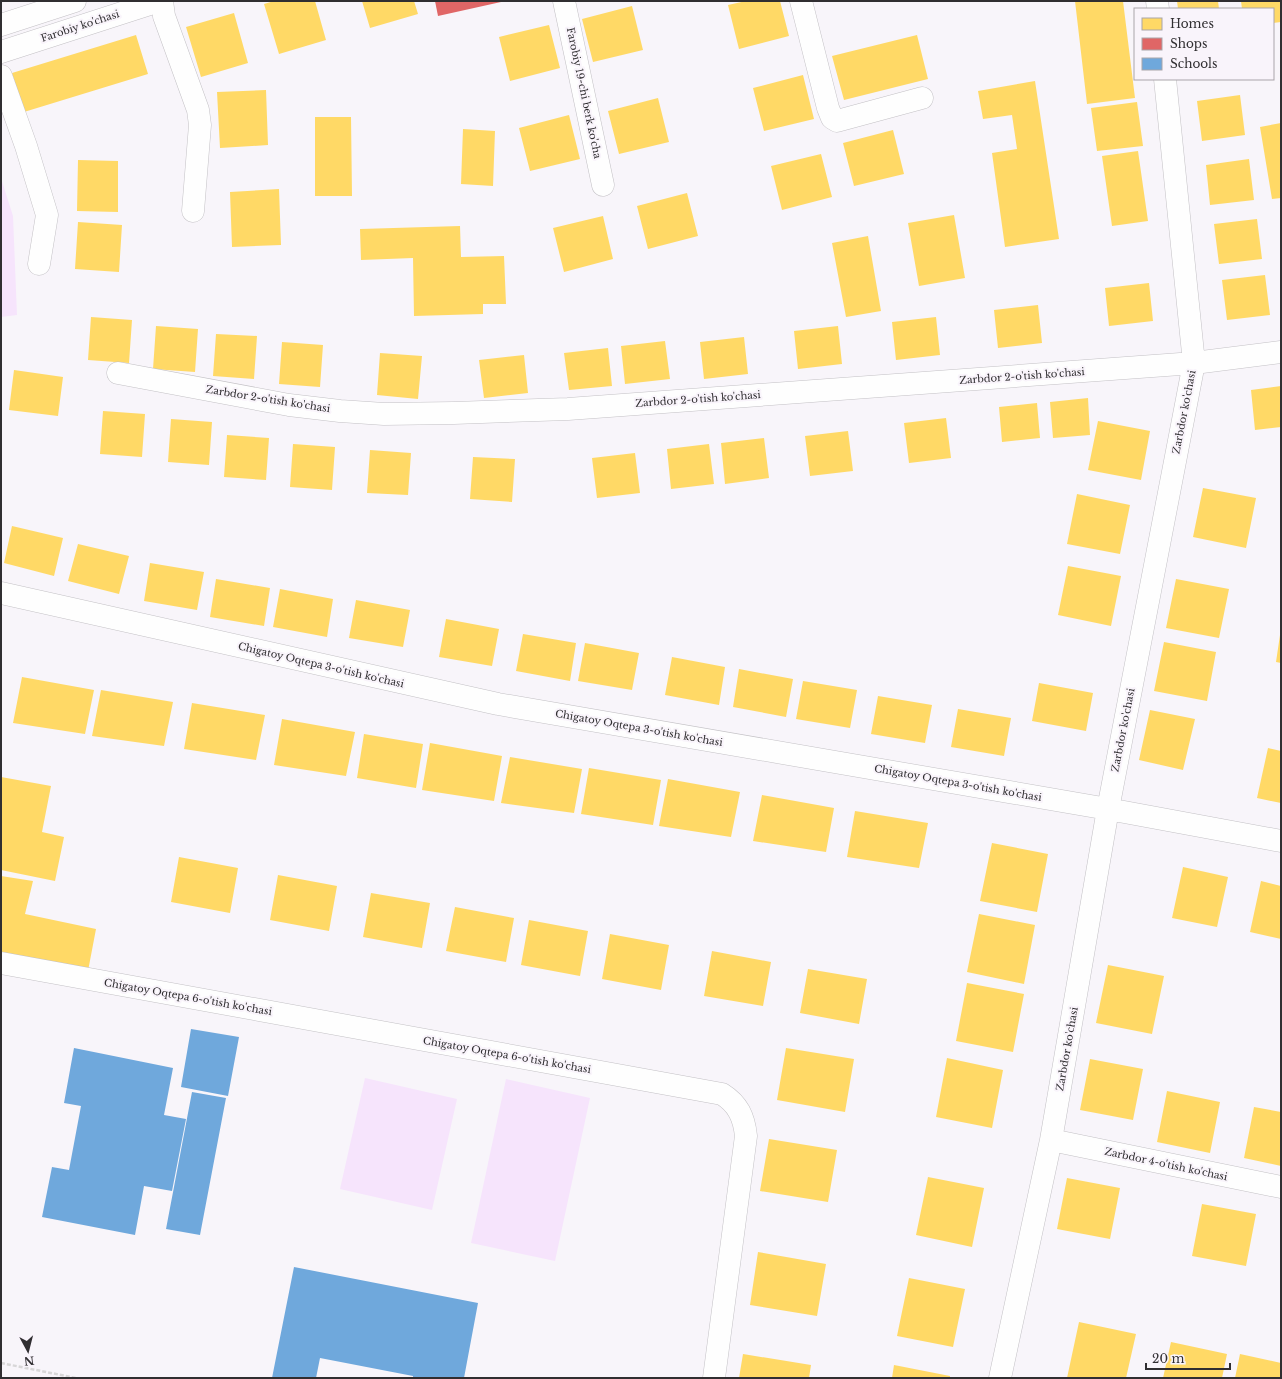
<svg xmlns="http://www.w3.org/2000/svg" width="1282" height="1379" font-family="'Libre Baskerville',serif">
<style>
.green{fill:#f6e4fc}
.homes{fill:#ffd966}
.shops{fill:#e06666}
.schools{fill:#6fa8dc}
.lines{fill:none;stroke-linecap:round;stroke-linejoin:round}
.minor-casing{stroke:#c3c1c5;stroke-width:23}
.major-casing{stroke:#c3c1c5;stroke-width:23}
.path{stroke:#d8d7d8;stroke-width:2.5;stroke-dasharray:4 2;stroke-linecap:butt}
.minor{stroke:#fefefe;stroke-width:22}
.major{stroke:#fefefe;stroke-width:22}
.labels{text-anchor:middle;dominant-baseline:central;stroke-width:4;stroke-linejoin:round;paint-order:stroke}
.street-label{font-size:10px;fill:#302e31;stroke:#f9f4fb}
</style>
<rect width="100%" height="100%" fill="#f8f5fa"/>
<path class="green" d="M1 178 13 216 17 315 1 317Z
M365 1078 457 1099 432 1210 340 1189Z
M506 1079 590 1098 555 1261 471 1243Z"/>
<path class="homes" d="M274 1H315L326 40 279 54 264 4Z
M362 1H414L418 14 370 28Z
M746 1H780L789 36 739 49 728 5Z
M1075 1H1123L1135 98 1087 104Z
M1177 1H1218L1219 9H1178Z
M1241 1H1281V22L1273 23V9H1242Z
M632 6 643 50 593 62 582 19Z
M234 13 248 63 201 77 186 27Z
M549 25 560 68 510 81 499 37Z
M136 35 148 74 24 112 12 73Z
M917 35 928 79 844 100 832 56Z
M803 75 814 119 764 131 753 88Z
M1035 81 1059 239 1005 247 992 153 1017 149 1012 115 983 119 978 91Z
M266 90 268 145 220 148 217 92Z
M1240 95 1245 135 1202 141 1197 101Z
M658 98 669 142 619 154 608 111Z
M1137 102 1143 146 1097 151 1091 108Z
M569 115 580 159 530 171 519 128Z
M315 117H351L352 196H315Z
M1281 123V198L1272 199 1260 127Z
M463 129 495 131 493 186 461 184Z
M893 130 904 174 854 186 843 143Z
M1138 151 1148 221 1112 226 1102 156Z
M821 154 832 197 782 210 771 166Z
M1249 159 1254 200 1210 205 1206 165Z
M78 160 118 161V212L77 211Z
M279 189 281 245 232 247 230 192Z
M687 193 698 236 648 249 637 206Z
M954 215 965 278 919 286 908 223Z
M603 216 613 259 564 272 553 228Z
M1257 219 1262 259 1219 264 1214 224Z
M78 222 122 225 119 272 75 269Z
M460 226 461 257 504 256 506 304H483V314L414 316 413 258 361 260 360 229Z
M868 236 881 311 846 317 832 243Z
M1265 275 1270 315 1227 320 1222 280Z
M1149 283 1153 321 1109 326 1105 288Z
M1038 305 1042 343 998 348 994 310Z
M91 317 132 320 129 363 88 360Z
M936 317 940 355 896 360 892 322Z
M156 326 198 329 195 372 153 369Z
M838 326 842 364 798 369 794 331Z
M216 334 257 336 254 379 213 376Z
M744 337 748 374 704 379 700 342Z
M665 341 670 379 625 384 621 346Z
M282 342 323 345 320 387 279 384Z
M608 348 612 386 569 390 564 353Z
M380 353 422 356 418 399 377 395Z
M524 355 528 393 484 398 479 360Z
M14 370 63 377 58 416 9 410Z
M1281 386V427L1255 430 1251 390Z
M1088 398 1090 435 1053 438 1050 402Z
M1037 403 1040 438 1002 442 999 407Z
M103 411 145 414 142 457 100 454Z
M946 418 951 458 909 463 904 423Z
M171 419 212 422 209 465 168 462Z
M1098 421 1150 431 1141 480 1088 470Z
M848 431 853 471 810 476 805 436Z
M227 435 269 438 266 480 224 477Z
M764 438 769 478 725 484 721 443Z
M293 444 335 447 332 490 290 487Z
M709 444 714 484 671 489 667 449Z
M370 450 411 453 408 495 367 493Z
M635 453 640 493 597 498 592 458Z
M473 457 515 459 512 502 470 499Z
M1203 488 1256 498 1246 548 1193 537Z
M1077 494 1130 505 1120 554 1067 544Z
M12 526 63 538 54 576 4 563Z
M78 544 129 556 119 594 68 581Z
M150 563 204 572 197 610 144 601Z
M1068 566 1121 576 1111 626 1058 615Z
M216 579 270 588 264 626 210 617Z
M1176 579 1229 589 1219 638 1166 628Z
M280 589 333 599 327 637 273 627Z
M356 600 410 610 403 647 349 638Z
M446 619 499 629 492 666 439 657Z
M523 634 576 643 570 681 516 671Z
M1280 635H1281V663L1276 662Z
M1164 642 1216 652 1207 701 1154 691Z
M585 643 639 653 632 690 578 681Z
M672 657 725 667 719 705 665 695Z
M739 669 793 679 786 717 733 707Z
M22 677 94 690 85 734 13 723Z
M803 681 857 690 850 728 796 719Z
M1039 683 1093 693 1086 731 1032 721Z
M101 690 173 702 164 746 92 736Z
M878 696 932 705 925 743 871 734Z
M192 703 265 715 256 760 184 749Z
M958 709 1011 718 1004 756 951 747Z
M1150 710 1195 719 1183 770 1139 760Z
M282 719 355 732 346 776 274 765Z
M364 734 423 744 416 788 357 778Z
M430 743 502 756 494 801 422 790Z
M1268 748 1281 751V803L1257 798Z
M510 757 582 769 574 813 501 803Z
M589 768 661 780 653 825 581 814Z
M1 777 51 786 42 832 64 837 55 881 1 870Z
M668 779 740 792 731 837 659 826Z
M762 795 834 808 826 852 753 841Z
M855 811 928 823 919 868 847 857Z
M992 843 1048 854 1037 912 980 901Z
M179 857 238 868 230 913 171 902Z
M1183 867 1228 877 1217 927 1172 918Z
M278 875 337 886 329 931 270 920Z
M1 876 33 881 25 914 96 929 88 971 1 954Z
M1261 881 1281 886V939L1250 932Z
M371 893 430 903 422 948 363 937Z
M455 907 514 918 506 962 446 951Z
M979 914 1035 925 1024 984 967 972Z
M529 920 588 931 580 976 521 965Z
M610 934 669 945 661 990 602 979Z
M712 951 771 962 763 1006 704 996Z
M1108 965 1164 976 1152 1034 1096 1023Z
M808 969 867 979 859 1024 800 1013Z
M967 983 1024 994 1013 1052 956 1041Z
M786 1048 854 1059 845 1112 777 1100Z
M947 1058 1003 1070 992 1128 936 1117Z
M1090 1059 1143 1069 1133 1120 1080 1110Z
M1167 1091 1220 1102 1210 1153 1157 1142Z
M1254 1107 1281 1112V1166L1244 1158Z
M769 1139 837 1150 828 1202 760 1191Z
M928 1177 984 1188 972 1247 916 1235Z
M1067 1178 1120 1188 1110 1239 1057 1229Z
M1202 1204 1256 1214 1246 1266 1192 1256Z
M758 1252 826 1264 817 1316 750 1305Z
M909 1278 965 1289 953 1347 897 1336Z
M1079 1322 1136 1334 1126 1378H1067Z
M1171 1342 1227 1354 1222 1378H1163Z
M743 1354 811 1365 809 1378H739Z
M1240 1354 1281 1363V1378H1235Z
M894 1365 950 1376V1378H892Z"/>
<path class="shops" d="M435 1H501V2L438 16Z"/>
<path class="schools" d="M191 1029 239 1037 228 1096 181 1087Z
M74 1048 173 1068 164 1115 186 1119 172 1191 144 1186 135 1235 42 1217 52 1167 69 1170 81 1106 64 1103Z
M192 1092 226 1098 200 1235 166 1229Z
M294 1267 478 1303 464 1378H413V1376L320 1358 316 1378H272Z"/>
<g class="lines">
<g class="minor-casing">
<path id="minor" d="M162 1 164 16 198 110 200 125 193 211
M564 1 603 185
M801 1 828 108 832 118 837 121 922 98
M1157 1 1158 9
M1 76 26 146 47 215 39 264
M118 373 289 405 340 411 384 414 454 413 568 409 1194 363 1281 352
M1 593 498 704 1108 809 1281 841
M1 963 722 1094C738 1104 744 1117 746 1136L714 1378
M1051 1140 1281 1187
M1000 1378 1051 1140 1108 809 1194 363 1165 79"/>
</g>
<g class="major-casing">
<path id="major" d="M1 25 75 1
M1 52 159 1"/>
</g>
<path class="path" d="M1 1363 76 1378"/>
<use href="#minor" class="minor"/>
<use href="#major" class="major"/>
</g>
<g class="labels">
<g class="street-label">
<text transform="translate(80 26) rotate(-18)">Farobiy ko'chasi</text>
<text transform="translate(584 93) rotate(78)">Farobiy 19-chi berk ko'cha</text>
<text transform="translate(1022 376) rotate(-4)">Zarbdor 2-o'tish ko'chasi</text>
<text transform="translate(268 399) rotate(9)">Zarbdor 2-o'tish ko'chasi</text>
<text transform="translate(698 399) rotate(-4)">Zarbdor 2-o'tish ko'chasi</text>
<text transform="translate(1184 412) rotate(-79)">Zarbdor ko'chasi</text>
<text transform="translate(321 665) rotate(13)">Chigatoy Oqtepa 3-o'tish ko'chasi</text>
<text transform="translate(639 728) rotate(10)">Chigatoy Oqtepa 3-o'tish ko'chasi</text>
<text transform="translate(1123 730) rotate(-79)">Zarbdor ko'chasi</text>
<text transform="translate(958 783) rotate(10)">Chigatoy Oqtepa 3-o'tish ko'chasi</text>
<text transform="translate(188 997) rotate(10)">Chigatoy Oqtepa 6-o'tish ko'chasi</text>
<text transform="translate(1067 1049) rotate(-80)">Zarbdor ko'chasi</text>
<text transform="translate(507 1055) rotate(10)">Chigatoy Oqtepa 6-o'tish ko'chasi</text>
<text transform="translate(1166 1164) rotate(12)">Zarbdor 4-o'tish ko'chasi</text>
</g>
</g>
<rect width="1282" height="1379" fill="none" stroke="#302e31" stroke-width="4"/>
<rect x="1134" y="8" width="140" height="72" fill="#f9f4fb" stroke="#a9a5aa"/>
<rect x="1142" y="18" width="20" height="12" fill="#ffd966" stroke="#a9a5aa"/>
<text x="1170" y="28" font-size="12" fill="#302e31">Homes</text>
<rect x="1142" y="38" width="20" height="12" fill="#e06666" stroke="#a9a5aa"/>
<text x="1170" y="48" font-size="12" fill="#302e31">Shops</text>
<rect x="1142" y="58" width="20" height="12" fill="#6fa8dc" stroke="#a9a5aa"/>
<text x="1170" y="68" font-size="12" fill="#302e31">Schools</text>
<g transform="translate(28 1351) rotate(173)" stroke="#f9f4fb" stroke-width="3" paint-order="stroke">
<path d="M0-3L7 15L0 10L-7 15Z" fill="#302e31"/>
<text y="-6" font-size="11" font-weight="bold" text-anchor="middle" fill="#302e31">N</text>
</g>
<path d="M1146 1363v6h84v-6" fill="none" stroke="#302e31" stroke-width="2"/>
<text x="1152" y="1363" font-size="12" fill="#302e31" stroke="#f9f4fb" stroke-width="3" paint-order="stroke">20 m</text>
</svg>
